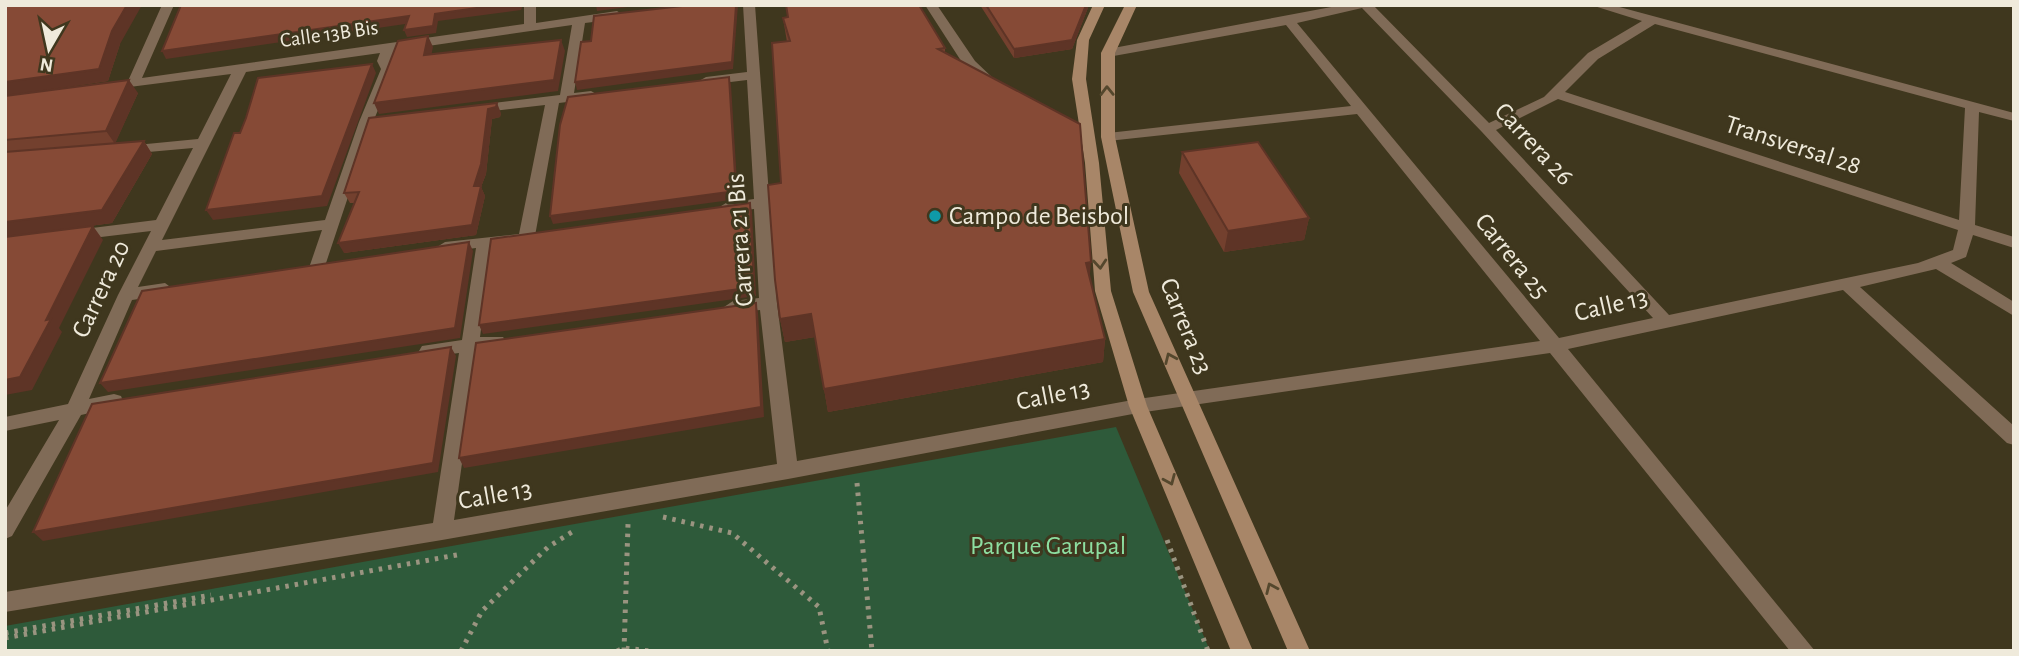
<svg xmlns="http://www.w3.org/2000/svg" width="2019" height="656" font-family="'Alegreya Sans',sans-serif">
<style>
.green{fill:#2e5a3a}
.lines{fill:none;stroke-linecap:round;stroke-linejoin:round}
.path{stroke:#9a9480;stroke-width:5;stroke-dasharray:3.5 6;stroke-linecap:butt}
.street{fill:#806b57;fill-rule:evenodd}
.secondary{fill:#a88668;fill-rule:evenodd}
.wall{fill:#73402e}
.shaded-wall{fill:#5e3426}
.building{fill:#864a36;stroke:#5e3426;stroke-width:2}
.oneway{stroke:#54472d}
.culture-dot{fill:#0f9aa8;stroke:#3f371e;stroke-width:2.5}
.labels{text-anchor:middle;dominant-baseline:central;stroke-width:6;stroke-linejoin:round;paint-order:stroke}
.far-street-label{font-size:21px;fill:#efeadb;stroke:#3f371e}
.street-label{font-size:26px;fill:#efeadb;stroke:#3f371e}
.poi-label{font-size:26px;fill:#efeadb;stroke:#3f371e;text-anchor:start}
.park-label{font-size:26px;fill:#8ddfa1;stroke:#3f371e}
</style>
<rect width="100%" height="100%" fill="#3f371e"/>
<path class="green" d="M1116 427 1210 651H5V626Z"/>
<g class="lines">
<path class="path" d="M857 483 872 651
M663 517 732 533 819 607 828 651
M1167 540 1208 651
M5 633 211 595
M5 638 462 554
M461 651 482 611 548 547 572 532
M617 651 624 648 650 651
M624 651 628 524"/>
<path class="street" d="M162 5H174L142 78 524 24V5H536V23L617 11 623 15 617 19 585 23 574 93 591 91 598 95 591 99 559 103 535 236 527 241 492 246 480 337H503L506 341 503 345 478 350 454 520 777 464 760 310 733 313 724 307 733 301 759 298 754 209 726 213 718 208 726 203 754 199 747 80 706 85 699 81 706 77 747 72 743 5H755L777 303 797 461 1138 399 1540 341 1357 114 1108 141 1101 137 1108 133 1351 106 1286 25 1108 57 1101 53 1108 49 1342 5H1373L1489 123 1544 97 1588 53 1642 21 1591 5H1612L2014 113V121L1979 112 1975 225 2014 237V248L1973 235 1966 257 1951 263 2014 302V316L1936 269 1860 287 2014 426V445L2007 443 1843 290 1568 349 1815 651H1790L1550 353 1138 413 788 479 442 540 5 612V592L433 523 459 353 428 357 422 356 419 351 422 346 462 340 476 248 445 252 437 247 445 242 519 234 545 105 477 113 470 109 477 105 560 95 572 25 394 51 391 61 395 69 373 122 324 269 318 271 310 265 322 230 156 251 138 287 165 283 173 289 165 295 132 300 89 399 114 394 121 396 123 401 121 406 81 415 12 536 5 539V511L59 420 5 431V417L68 404 118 295 151 231 76 240 68 235 76 230 156 220 193 148 126 154 119 150 126 146 198 139 231 74 106 90V84L128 81ZM1362 8 1482 132 1653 318 1559 338 1297 23ZM1655 24 1965 108 1959 220 1565 92 1598 59ZM380 53 377 61 381 69 359 122 325 220 162 240 246 72ZM1558 99 1958 230 1953 250 1918 263 1669 315 1496 130Z
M925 5H937L975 61 995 80V86H985L965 67Z"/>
<path class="secondary" d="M1093 5H1105L1089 40 1086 79 1099 163 1111 291 1147 406 1253 651H1231L1129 406 1095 291 1085 163 1072 79 1077 40Z
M1125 5H1137L1115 53V137L1149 292 1310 651H1288L1133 292 1101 137V53Z"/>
</g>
<path class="wall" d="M5 5 120 44 108 81 33 92 138 93 115 143 144 141 152 154 112 223 5 237Z
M980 5H1089L1072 49 1014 58Z
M783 18 945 48V52L1090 279 1105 339 1103 362 828 412 815 337 785 342 780 319 787 42Z
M501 113 500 117 492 119 486 174 481 187 485 196 476 235 344 253 354 203H350L344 193Z
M1182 152 1309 218 1304 240 1224 252 1179 173Z"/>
<path class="shaded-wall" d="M127 5H142L120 44 108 81 5 96V82L112 31Z
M498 5H523L521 10 438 21 436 33 407 37 404 30 435 14Z
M596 5H643L597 11Z
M736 5H738L733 69 577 90 575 82Z
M1086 5H1089L1072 49 1014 58V49Z
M409 16 412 23 166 59 162 51Z
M428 36 433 47 429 66 424 55Z
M561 40 565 51 558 91 379 114 374 103Z
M372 64 376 73 327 206 213 220 206 210Z
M729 77 731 85 738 199 553 224 550 216Z
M129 80 138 93 115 144 106 131Z
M497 103 501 113 500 117 492 119 486 174 481 187 485 196 476 235 344 253 338 243 474 186 488 109Z
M144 141 152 154 112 223 5 237V222Z
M750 203 752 212 756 296 483 334 479 325Z
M1309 218 1304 240 1224 252 1228 231Z
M93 226 103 240 59 328 62 332 32 390 5 395V380L46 320Z
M469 242 473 251 460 338 108 392 100 383Z
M1091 262 1089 285 1086 263Z
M756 303 758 313 764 417 464 468 459 458Z
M811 314 815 337 785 342 780 319Z
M1105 339 1103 362 828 412 824 389Z
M451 347 456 356 438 472 43 541 33 532Z"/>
<path class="building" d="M5 5H127L112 31 99 69 5 82Z
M181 5H498L435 14 433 26 404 30 409 16 162 51Z
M691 5H736L732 62 575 82 581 42 591 41 594 16Z
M786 5H919L945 48 938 49 1080 124 1091 262 1086 263 1105 339 824 389 811 314 780 319 775 280 768 185 781 183 772 43 790 41 783 18 788 17Z
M986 5H1086L1072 40 1014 49Z
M428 36 424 55 561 40 554 80 374 103 398 41Z
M372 64 322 196 206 210 234 133H240L246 118 258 78Z
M729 77 736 191 550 216 560 125 568 97Z
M129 80 106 131 5 140V96Z
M497 103 496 107 488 109 481 164 474 186H481L472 225 338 243 359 192 344 193 369 118Z
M144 141 102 210 5 222V152Z
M1258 142 1309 218 1228 231 1182 152Z
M750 203 754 287 479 325 491 239Z
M93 226 46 320 51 319 20 377 5 380V237Z
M469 242 455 328 100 383 142 291Z
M756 303 761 407 459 458 476 343Z
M451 347 433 463 33 532 92 404Z"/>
<defs><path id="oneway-chevron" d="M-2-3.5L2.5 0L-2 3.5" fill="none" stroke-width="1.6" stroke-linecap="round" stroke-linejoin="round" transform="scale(1.75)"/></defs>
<g class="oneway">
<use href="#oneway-chevron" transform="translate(1107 91) rotate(-91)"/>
<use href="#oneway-chevron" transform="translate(1100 264) rotate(85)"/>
<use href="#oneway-chevron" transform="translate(1170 358) rotate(-114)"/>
<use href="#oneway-chevron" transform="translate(1170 480) rotate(67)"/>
<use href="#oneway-chevron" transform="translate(1271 588) rotate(-114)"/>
</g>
<circle class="culture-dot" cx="935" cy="216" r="7"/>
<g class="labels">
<g class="far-street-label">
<text transform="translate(329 34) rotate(-8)">Calle 13B Bis</text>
</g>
<g class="street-label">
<text transform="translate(1534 144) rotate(47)">Carrera 26</text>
<text transform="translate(1793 145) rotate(18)">Transversal 28</text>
<text transform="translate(740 240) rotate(-94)">Carrera 21 Bis</text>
<text transform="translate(1512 256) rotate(51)">Carrera 25</text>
<text transform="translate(101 289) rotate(-65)">Carrera 20</text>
<text transform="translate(1611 305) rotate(-13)">Calle 13</text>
<text transform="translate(1186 326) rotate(68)">Carrera 23</text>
<text transform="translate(1053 395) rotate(-11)">Calle 13</text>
<text transform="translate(495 495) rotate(-10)">Calle 13</text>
</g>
<g class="poi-label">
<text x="949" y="216">Campo de Beisbol</text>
</g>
<g class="park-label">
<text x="1048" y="546">Parque Garupal</text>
</g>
</g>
<rect width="2019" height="656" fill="none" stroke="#efeadb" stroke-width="14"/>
<g transform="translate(49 49) rotate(189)" stroke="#3f371e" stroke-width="5" paint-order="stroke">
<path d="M0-5L12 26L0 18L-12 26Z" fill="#efeadb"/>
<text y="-10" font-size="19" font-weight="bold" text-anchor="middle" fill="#efeadb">N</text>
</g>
</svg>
